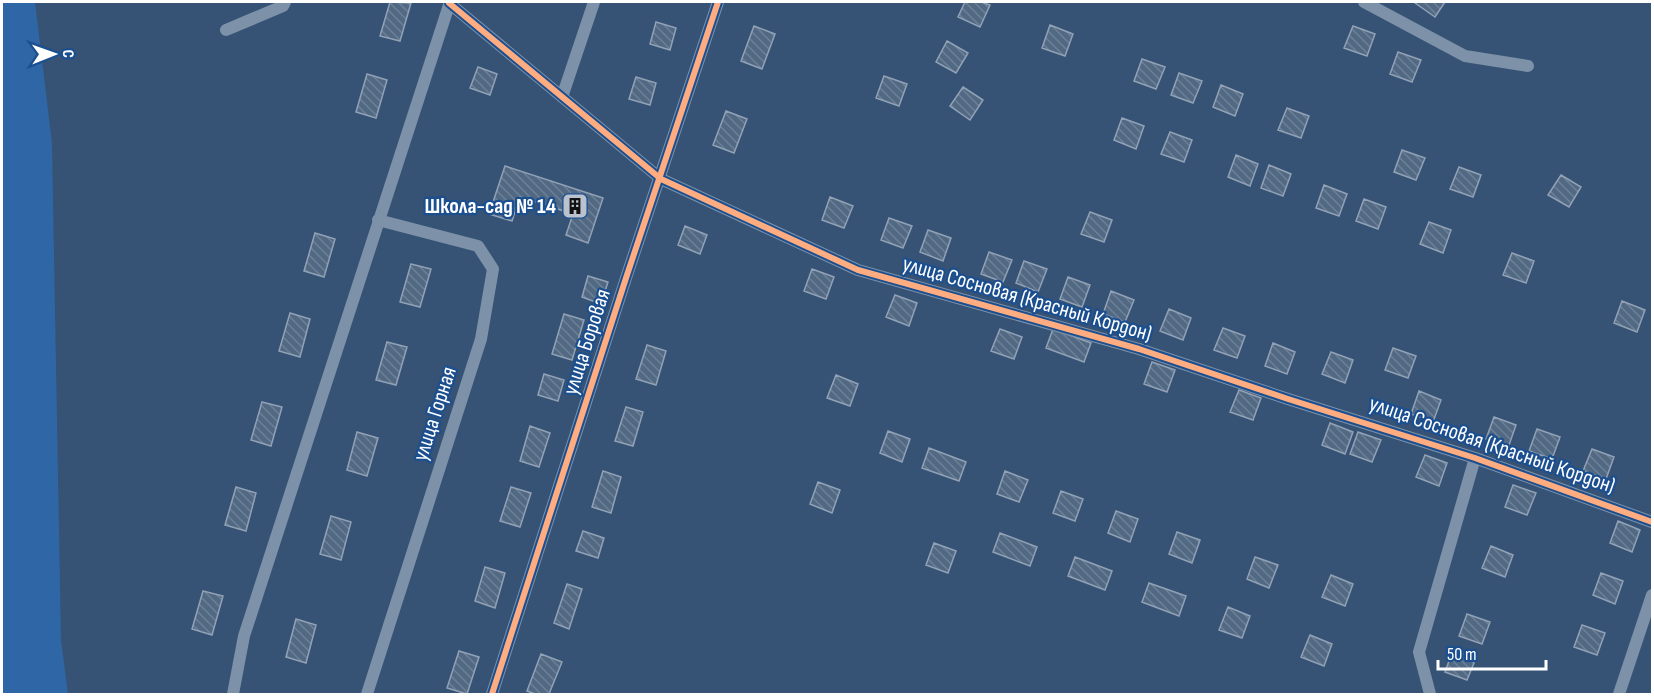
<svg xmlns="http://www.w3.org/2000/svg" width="1654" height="696" font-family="'Sofia Sans Condensed',sans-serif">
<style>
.green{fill:#2f66a5}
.building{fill:url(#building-back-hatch);stroke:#92a2b6;stroke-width:1.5}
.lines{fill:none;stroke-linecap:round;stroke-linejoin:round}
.minor{stroke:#7d92a8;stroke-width:12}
.cycleway-casing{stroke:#1b4f8f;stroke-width:10}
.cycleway{stroke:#ffac80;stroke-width:6}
.labels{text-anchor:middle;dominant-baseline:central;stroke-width:4.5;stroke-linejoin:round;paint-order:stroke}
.poi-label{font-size:22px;font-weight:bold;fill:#fff;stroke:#1b4f8f;text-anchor:end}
.street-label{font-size:22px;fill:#fff;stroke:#1b4f8f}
</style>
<defs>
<pattern id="building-back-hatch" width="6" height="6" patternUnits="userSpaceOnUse" patternTransform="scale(1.5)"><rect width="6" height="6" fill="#526984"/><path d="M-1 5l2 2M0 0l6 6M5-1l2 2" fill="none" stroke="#6c8096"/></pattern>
</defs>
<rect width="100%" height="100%" fill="#365274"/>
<path class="green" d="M2 2H35L52 143 61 640 68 694H2Z"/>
<path class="building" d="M390 2 411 3 400 41 380 36Z
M965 2H981L990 5 980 27 958 17Z
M1416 2H1445L1435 17 1415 3Z
M656 22 676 28 670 50 650 44Z
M1050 25 1073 34 1065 56 1042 48Z
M754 26 775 34 762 69 741 61Z
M1353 26 1375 34 1367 56 1344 48Z
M947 41 968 53 956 73 936 62Z
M1398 52 1421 60 1412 82 1390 74Z
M1142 59 1165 67 1156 89 1134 81Z
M478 67 497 74 490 95 470 88Z
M1179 73 1202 81 1193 103 1171 95Z
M367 74 387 80 376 118 356 112Z
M884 76 907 84 899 106 876 98Z
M636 77 656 83 650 105 629 99Z
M1221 85 1243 94 1235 116 1213 107Z
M963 87 983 100 970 120 950 106Z
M1287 108 1309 116 1301 138 1278 130Z
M726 111 747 119 734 153 713 145Z
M1122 118 1144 126 1136 149 1114 140Z
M1170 132 1192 140 1184 162 1161 154Z
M1402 150 1425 158 1416 180 1394 172Z
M1236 155 1258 164 1250 186 1228 177Z
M1269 165 1291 174 1283 196 1261 188Z
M505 166 603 198 588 243 566 235 573 214 520 197 512 221 489 214Z
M1459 167 1481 175 1473 197 1450 189Z
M1561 175 1581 187 1569 207 1548 195Z
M1324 185 1347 194 1339 216 1316 208Z
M830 197 853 206 844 228 822 220Z
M1364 199 1386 207 1378 229 1356 221Z
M1090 212 1112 220 1104 242 1081 234Z
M889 218 912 226 903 248 881 240Z
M1429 222 1451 230 1443 253 1420 244Z
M685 226 707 235 700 254 678 245Z
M928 230 951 238 943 261 920 252Z
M315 233 335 239 324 277 304 271Z
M989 252 1012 260 1003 282 981 274Z
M1512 253 1534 261 1526 283 1503 275Z
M1024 261 1047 269 1038 292 1016 283Z
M411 264 431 269 420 307 400 302Z
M812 269 834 277 826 299 804 291Z
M588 276 608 282 601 304 582 297Z
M1068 277 1090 285 1082 307 1060 299Z
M1111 291 1134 300 1125 322 1103 314Z
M895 295 917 303 909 326 886 317Z
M1622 301 1645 310 1637 332 1614 323Z
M1169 309 1191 318 1183 340 1160 331Z
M290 313 310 319 300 357 279 351Z
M564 314 584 320 572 360 552 354Z
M1223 328 1245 336 1237 358 1214 350Z
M1000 329 1022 337 1014 359 991 351Z
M1053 329 1091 343 1084 362 1046 348Z
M387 342 407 347 396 385 376 380Z
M1273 343 1295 352 1287 374 1265 366Z
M647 345 666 351 656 385 636 379Z
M1393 348 1416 356 1408 378 1385 370Z
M1331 352 1353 360 1345 383 1322 374Z
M1152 362 1175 370 1167 392 1144 384Z
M544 374 564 380 558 401 538 395Z
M836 375 858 384 850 406 827 398Z
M1239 390 1261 398 1253 420 1230 412Z
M1419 391 1441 400 1433 422 1411 414Z
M262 402 282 407 271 446 251 440Z
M626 407 643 412 633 446 615 441Z
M1494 417 1516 425 1508 448 1486 439Z
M1330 423 1353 432 1345 454 1322 445Z
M530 426 550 433 539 467 520 461Z
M1537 429 1560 437 1552 459 1529 451Z
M888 431 910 439 902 462 880 453Z
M357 432 378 438 367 476 347 470Z
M1358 432 1381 440 1372 462 1350 454Z
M929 448 966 462 959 481 922 468Z
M1592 449 1614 457 1606 479 1583 471Z
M1425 455 1447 463 1439 486 1416 477Z
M603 471 621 477 611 513 592 507Z
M1005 471 1028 480 1019 502 997 494Z
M818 482 840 490 832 513 810 504Z
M1513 485 1536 493 1527 515 1505 507Z
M236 487 256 493 246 531 225 525Z
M511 487 531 493 520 527 500 521Z
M1061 491 1083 499 1075 521 1053 513Z
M1116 511 1138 519 1130 542 1108 533Z
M331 516 351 522 341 560 320 554Z
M1618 521 1640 530 1632 552 1610 543Z
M583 531 604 538 598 558 576 551Z
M1177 532 1200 540 1192 563 1169 554Z
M1000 533 1037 547 1030 566 993 552Z
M934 543 956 551 948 573 926 565Z
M1491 546 1513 555 1505 577 1482 568Z
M1075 557 1112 571 1105 590 1068 576Z
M1255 557 1278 565 1269 588 1247 579Z
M485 567 505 573 495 608 475 601Z
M1601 573 1623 581 1615 604 1593 595Z
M1331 575 1353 584 1345 606 1322 597Z
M1149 583 1186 596 1179 616 1142 602Z
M567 584 582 589 569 629 554 623Z
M203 591 223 596 212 635 192 629Z
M1228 607 1250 616 1242 638 1219 630Z
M1467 614 1490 622 1482 644 1459 636Z
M296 619 316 625 306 663 286 657Z
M1582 625 1605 633 1597 655 1574 647Z
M1310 635 1332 644 1324 666 1301 657Z
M1453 650 1476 658 1467 680 1445 672Z
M459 651 479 657 467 694 447 688Z
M541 654 562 662 549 694H535L527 691Z"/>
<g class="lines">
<path class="minor" d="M1364 2 1465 56 1528 66
M449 3 661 179 858 270 1139 349 1288 399 1475 458 1652 522
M226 30 283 6 285 2
M562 97 594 2
M233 694 244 636 450 2
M367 694 481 339 493 269 478 246 378 220
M492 694 626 278 718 2
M1430 694 1419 652 1475 458
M1619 694 1652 595"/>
<g class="cycleway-casing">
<path id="cycleway" d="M449 3 661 179 858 270 1139 349 1288 399 1475 458 1652 522
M492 694 626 278 718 2"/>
</g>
<use href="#cycleway" class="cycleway"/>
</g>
<defs>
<g id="building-square" transform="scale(1.35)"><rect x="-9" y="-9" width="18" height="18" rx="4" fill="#b9c2ce" stroke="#1b4f8f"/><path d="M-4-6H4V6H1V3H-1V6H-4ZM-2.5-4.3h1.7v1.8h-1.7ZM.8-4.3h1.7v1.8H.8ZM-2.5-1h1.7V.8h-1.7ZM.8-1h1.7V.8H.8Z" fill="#111"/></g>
</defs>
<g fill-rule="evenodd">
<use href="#building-square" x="575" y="206"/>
</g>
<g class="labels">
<g class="poi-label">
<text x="556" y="206">Школа-сад № 14</text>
</g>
<g class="street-label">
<text transform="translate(1027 299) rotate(16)">улица Сосновая (Красный Кордон)</text>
<text transform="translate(587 342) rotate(-72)">улица Боровая</text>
<text transform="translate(435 414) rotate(-72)">улица Горная</text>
<text transform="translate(1492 445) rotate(19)">улица Сосновая (Красный Кордон)</text>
</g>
</g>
<rect width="1654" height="696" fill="none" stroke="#ffffff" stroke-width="6"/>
<g transform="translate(54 54) rotate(89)" stroke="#1b4f8f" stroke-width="4.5" paint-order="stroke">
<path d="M0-4.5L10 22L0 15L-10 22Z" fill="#ffffff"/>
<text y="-9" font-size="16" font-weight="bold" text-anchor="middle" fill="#ffffff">С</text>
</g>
<path d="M1438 660v9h108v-9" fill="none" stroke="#ffffff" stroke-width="3"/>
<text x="1447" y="660" font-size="18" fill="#ffffff" stroke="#1b4f8f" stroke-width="4.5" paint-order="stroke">50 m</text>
</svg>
